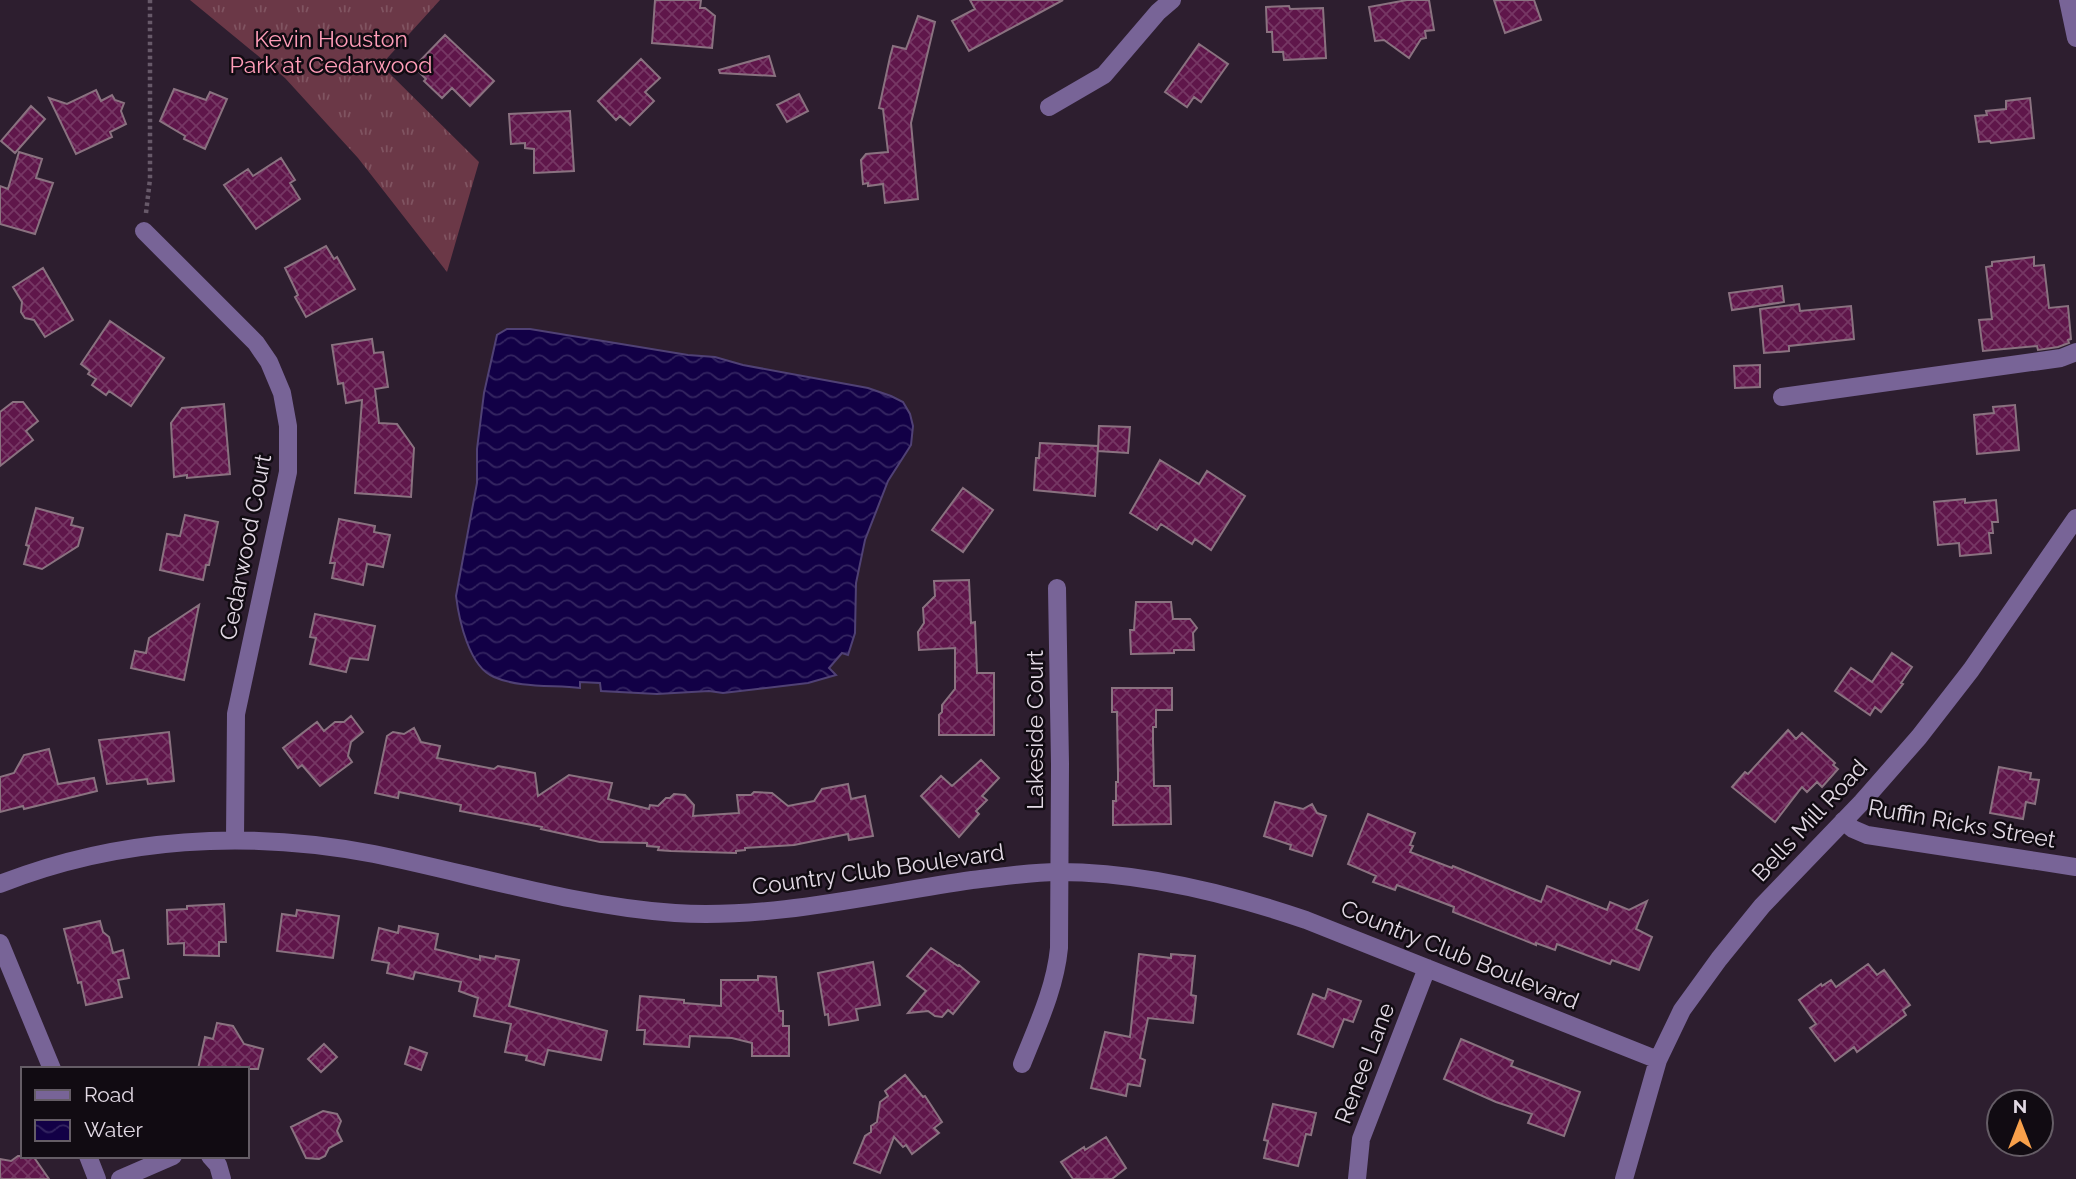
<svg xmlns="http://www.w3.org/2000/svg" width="2076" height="1179" font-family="Raleway,sans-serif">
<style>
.grass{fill:url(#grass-tufts)}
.water{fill:url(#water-waves);stroke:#504175;stroke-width:2}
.building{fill:url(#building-cross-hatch);stroke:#8a7280;stroke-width:2}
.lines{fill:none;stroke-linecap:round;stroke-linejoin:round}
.path{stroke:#675969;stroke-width:4.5;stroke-dasharray:3.5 3.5;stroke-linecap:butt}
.minor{stroke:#786497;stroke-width:18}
.labels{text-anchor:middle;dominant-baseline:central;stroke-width:5;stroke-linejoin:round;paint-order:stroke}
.park-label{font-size:23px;fill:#ff9db8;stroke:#110b12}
.street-label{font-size:23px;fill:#e2d9e4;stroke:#110b12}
</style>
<defs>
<pattern id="grass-tufts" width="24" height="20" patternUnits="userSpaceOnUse" patternTransform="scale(1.75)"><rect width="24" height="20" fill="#6b3847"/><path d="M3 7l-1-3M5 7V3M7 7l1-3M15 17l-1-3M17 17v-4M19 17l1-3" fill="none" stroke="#805461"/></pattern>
<pattern id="water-waves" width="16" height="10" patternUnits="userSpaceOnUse" patternTransform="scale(1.75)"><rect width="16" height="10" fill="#120046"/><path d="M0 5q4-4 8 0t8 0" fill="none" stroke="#342561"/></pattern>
<pattern id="building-cross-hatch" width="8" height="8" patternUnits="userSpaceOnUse" patternTransform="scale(1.75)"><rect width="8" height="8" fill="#5f164a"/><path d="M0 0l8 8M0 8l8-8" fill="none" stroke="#763764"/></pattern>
</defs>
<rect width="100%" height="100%" fill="#2d1e2f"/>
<path class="grass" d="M190 0H440L381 65 479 162 447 272 358 158 285 78Z"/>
<path class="water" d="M507 329H530L688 355 715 357 743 365 868 388 891 396 903 402 910 414 913 426 911 445 888 481 865 540 856 583 855 633 848 655 842 653 829 668 836 675 808 683 723 693 709 691 657 694 601 691 600 683 580 682V688C552 685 519 688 494 677 469 667 459 620 456 596L477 483V449L484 393 497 335Z"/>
<path class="building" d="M655 0H701L700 8H705L715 16 712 48 652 43Z
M970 0H1063L969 51 952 21 975 9Z
M1407 0H1429L1434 30 1425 31 1426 38 1421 39 1409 58 1384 40 1375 41 1369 7Z
M1494 0H1534L1541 20 1505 33Z
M1289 6 1290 9 1323 8 1326 58 1284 60 1283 52H1273L1272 32H1267L1266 7Z
M918 16 935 22 911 123 918 199 885 203 883 184 868 186V183L863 184 861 160 866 154 888 152 883 109 879 108 890 57 893 46 906 49Z
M445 35 494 81 470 106 452 88 442 98 424 81 426 79 414 67Z
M1199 44 1228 64 1201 102 1194 97 1187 107 1165 92Z
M769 56 775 76 720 73 719 70Z
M641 59 660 78 645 92 654 101 630 125 620 116 616 120 598 101Z
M174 89 206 100 210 92 227 99 205 149 184 139 185 136 160 121Z
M96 90 101 101 112 95 115 100 124 103 121 111 126 124 110 132 112 137 76 154 49 98 67 104Z
M799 94 808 111 787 122 777 105Z
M2030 98 2034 138 1991 143 1990 141 1979 142 1975 116 1987 115 1986 111 2006 109V101Z
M31 106 45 119 15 153 1 141Z
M570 111 574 171 534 173V149L525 148V143L511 144 509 114Z
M19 152 42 159 36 178 53 183 35 234 0 224V186L8 189Z
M281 158 295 180 290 183 300 199 256 229 224 185 248 169 253 176Z
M326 246 334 259 337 257 355 289 306 317 295 297 298 295 285 268Z
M2034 257V266L2044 265 2049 308 2068 306 2071 339 2068 340 2069 343 2058 347 2038 350 2037 346 1983 351 1979 320 1992 319 1986 267 1992 266V262Z
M43 268 73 320 45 337 34 320 25 318 21 312 22 302 13 287Z
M1782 286 1784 302 1732 310 1729 293Z
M1799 304 1800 311 1851 306 1854 339 1789 346V351L1764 353 1760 309Z
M110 321 164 358 131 406 109 391 106 395 92 385 96 379 88 374 90 371 81 364Z
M372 339 374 353 383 352 388 387 375 389 379 423 397 424 414 448 411 497 355 493 362 400 346 403 343 383 338 384 332 345Z
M1760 365V387L1735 388 1734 366Z
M13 402H23L38 421 26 431 33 440 0 466V412Z
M224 404 230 474 187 478V475L174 477 171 423 182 408Z
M2015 405 2019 450 1977 454 1974 415 1994 413 1993 407Z
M1099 426 1130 427 1128 453 1098 451Z
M1040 443 1098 446 1095 496 1034 490 1036 458H1039Z
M1160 460 1199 484 1207 471 1245 496 1211 550 1195 539 1192 544 1161 524 1157 530 1130 513Z
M963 488 993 510 963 552 932 530Z
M1965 499V503L1996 500 1998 522H1992L1993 533H1989L1991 553 1960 556 1959 543 1938 545 1934 502Z
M36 508 73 518 71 525 83 528 78 546 42 569 24 564 29 546 26 545Z
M185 515 218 522 209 565H206L203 580 160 570 167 534 180 536Z
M339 519 375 526 374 532 390 535 383 567 367 564 363 585 332 578 335 563H330Z
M969 580 971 623 975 622 977 673H994V735H939V715L942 712V705L955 689V648L919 650 918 632 924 623 923 608 935 596 934 581Z
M1136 602H1171L1173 619H1190L1197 628 1193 633 1194 650H1174V653L1131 654 1130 630H1134Z
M199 605 184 680 131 668 135 651 146 653 149 638Z
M315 614 375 626 368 660 350 658 346 672 310 664 316 638 310 637Z
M1892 653 1912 667 1901 683 1903 684 1881 712 1875 707 1870 715 1835 691 1851 668 1872 682Z
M1112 688H1172V710H1156V727H1153V741L1154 786H1170L1171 824 1113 825V801H1116V782H1118V773L1117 712H1112Z
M351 716 363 732 351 742 348 756 352 762 320 786 302 765 298 768 283 748 317 722 324 731 335 722H344Z
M414 728 421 742 440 746 437 758 494 769 498 766 535 773 538 796 569 775 612 783 608 799 649 809 650 805 658 806 666 798H670L674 794 685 795 694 805 693 816 739 813 737 795H751L754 792 772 793 788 806 814 801 822 789 848 784 851 799 865 796 873 836 849 840 848 834 794 845 745 848V850L736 851V853L671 851 658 850 659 847 647 846V843L600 842 577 837 541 829 542 827 460 811 461 805 399 792 398 798 375 793 387 736 393 732 404 734Z
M1788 730 1796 739 1802 733 1835 763 1833 765 1838 769 1822 787 1817 782 1807 792 1802 787 1775 822 1732 787 1745 772 1748 774Z
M169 732 174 781 148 784 147 779 107 784 99 740Z
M49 749 58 784 94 778 97 791 24 809 23 806 0 812V777L14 773 24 755Z
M981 760 999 778 982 796 987 800 976 811 979 814 959 837 921 796 941 776 952 786Z
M1999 767 2031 773 2030 779 2039 780 2035 804 2026 802 2023 819 1990 813Z
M1275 802 1303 809 1312 804 1317 813 1326 816 1312 856 1290 849 1291 845 1264 836Z
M1368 814 1415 833 1410 845 1413 846 1410 852 1452 868 1453 866 1541 902 1547 886 1607 910 1610 902 1629 910 1647 901 1636 929 1652 937 1639 970 1612 960 1610 964 1557 944 1555 950 1536 943V945L1453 912 1454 907 1397 885 1395 890 1373 882 1376 876 1348 864Z
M224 904 226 942H219V956L184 955V943L168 944 167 910 187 909V906Z
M297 910 339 916 333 958 277 951 282 914 296 916Z
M100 921 103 932 109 937 113 953 123 950 129 978 118 980 122 997 86 1005 81 982 78 983 64 929Z
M399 926 438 934 435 949 480 960V956L495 959 496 956 519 960 509 1006 607 1031 601 1060 548 1050 544 1065 526 1060 527 1056 505 1052 511 1024 474 1016 478 998 459 991 461 982 415 972 413 979 387 973 389 963 372 960 379 928 398 933Z
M931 948 958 966 959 965 979 982 953 1014 948 1010 942 1017 935 1016 928 1011 908 1013 926 991 907 976Z
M1139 954 1171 958V954L1195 956 1191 995 1196 996 1193 1023 1148 1018 1140 1058 1145 1060 1140 1086 1128 1084 1126 1096 1091 1088 1105 1032 1130 1037Z
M873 962 880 1005 856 1009 858 1020 829 1025 828 1014 825 1015 818 973Z
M1868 964 1877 975 1884 970 1910 1005 1903 1010 1906 1015 1857 1052 1854 1047 1835 1061 1810 1028 1816 1024 1799 1000 1821 984 1822 986 1831 980 1836 987Z
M758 976 776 977 779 1011H783V1026H789V1056H752V1043L732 1038 690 1036 689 1047 644 1044 645 1030H637L640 996 684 1000V1003L721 1006V980H758Z
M1328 989 1361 1001 1353 1022 1344 1019 1333 1047 1298 1034 1313 994 1325 999Z
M217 1023 233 1026 244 1044 263 1049 258 1069H198L205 1037 213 1039Z
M1461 1039 1513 1061 1511 1066 1580 1092 1564 1136 1528 1123 1532 1114 1496 1102 1444 1079Z
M324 1044 337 1057 321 1072 308 1059Z
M410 1047 427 1053 421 1070 405 1064Z
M905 1075 923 1097 925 1096 942 1122 934 1128 939 1133 912 1154 906 1145 903 1147 894 1137 880 1173 854 1163 865 1136 871 1132V1126L877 1122 880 1102 888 1096 885 1091Z
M1273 1104 1316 1113 1311 1135 1306 1134 1298 1166 1264 1158 1268 1141 1264 1140Z
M323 1111 337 1114 341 1121 337 1131 342 1141 329 1148 325 1156 319 1159 306 1158 291 1127Z
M1106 1137 1126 1168 1112 1179H1073L1061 1162 1084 1147 1085 1150Z
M18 1156H33L49 1179H0V1159L11 1161Z"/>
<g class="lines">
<path class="path" d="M146 213 150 179V0"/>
<path class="minor" d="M2068 0 2076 38
M1049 107 1104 75 1158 12 1172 0
M144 231 256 343 269 362 282 393 288 426V472L236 714 235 840
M1782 397 2061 358 2076 352
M1843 821 1853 829 1867 835 2076 867
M0 884C119 837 248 830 374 854 473 874 573 906 675 913 776 919 873 894 972 880 1001 877 1030 872 1058 872 1143 872 1227 893 1306 920L1658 1060
M0 943 52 1069
M1022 1064C1037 1026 1055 989 1059 948L1060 764 1057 588
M88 1156 97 1179
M210 1156 218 1165 222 1179
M120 1179 173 1156
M1357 1179 1361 1139 1427 968
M1624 1179 1658 1060 1682 1010 1719 959 1762 906 1862 802 1919 737 1971 670 2076 518"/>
</g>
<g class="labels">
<g class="park-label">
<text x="331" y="38">Kevin Houston<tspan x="331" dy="26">Park at Cedarwood</tspan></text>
</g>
<g class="street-label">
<text transform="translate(245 547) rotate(-79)">Cedarwood Court</text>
<text transform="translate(1034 730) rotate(-90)">Lakeside Court</text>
<text transform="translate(1809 820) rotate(-47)">Bells Mill Road</text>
<text transform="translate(1962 823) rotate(10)">Ruffin Ricks Street</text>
<text transform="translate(878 869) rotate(-8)">Country Club Boulevard</text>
<text transform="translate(1460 954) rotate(22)">Country Club Boulevard</text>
<text transform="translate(1364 1063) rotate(-69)">Renee Lane</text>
</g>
</g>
<rect x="21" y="1067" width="228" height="91" fill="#110b12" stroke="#655d66" stroke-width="2"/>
<rect x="35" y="1090" width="35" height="10" fill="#786497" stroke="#655d66" stroke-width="2"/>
<text x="84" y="1102" font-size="21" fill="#e2d9e4">Road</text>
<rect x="35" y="1120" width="35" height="21" fill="url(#water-waves)" stroke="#655d66" stroke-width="2"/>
<text x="84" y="1137" font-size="21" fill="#e2d9e4">Water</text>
<g transform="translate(2020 1123)"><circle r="33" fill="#110b12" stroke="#655d66" stroke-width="2"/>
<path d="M0-5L12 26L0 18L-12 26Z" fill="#f8a04b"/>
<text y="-10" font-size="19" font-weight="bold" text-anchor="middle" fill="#e2d9e4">N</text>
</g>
</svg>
